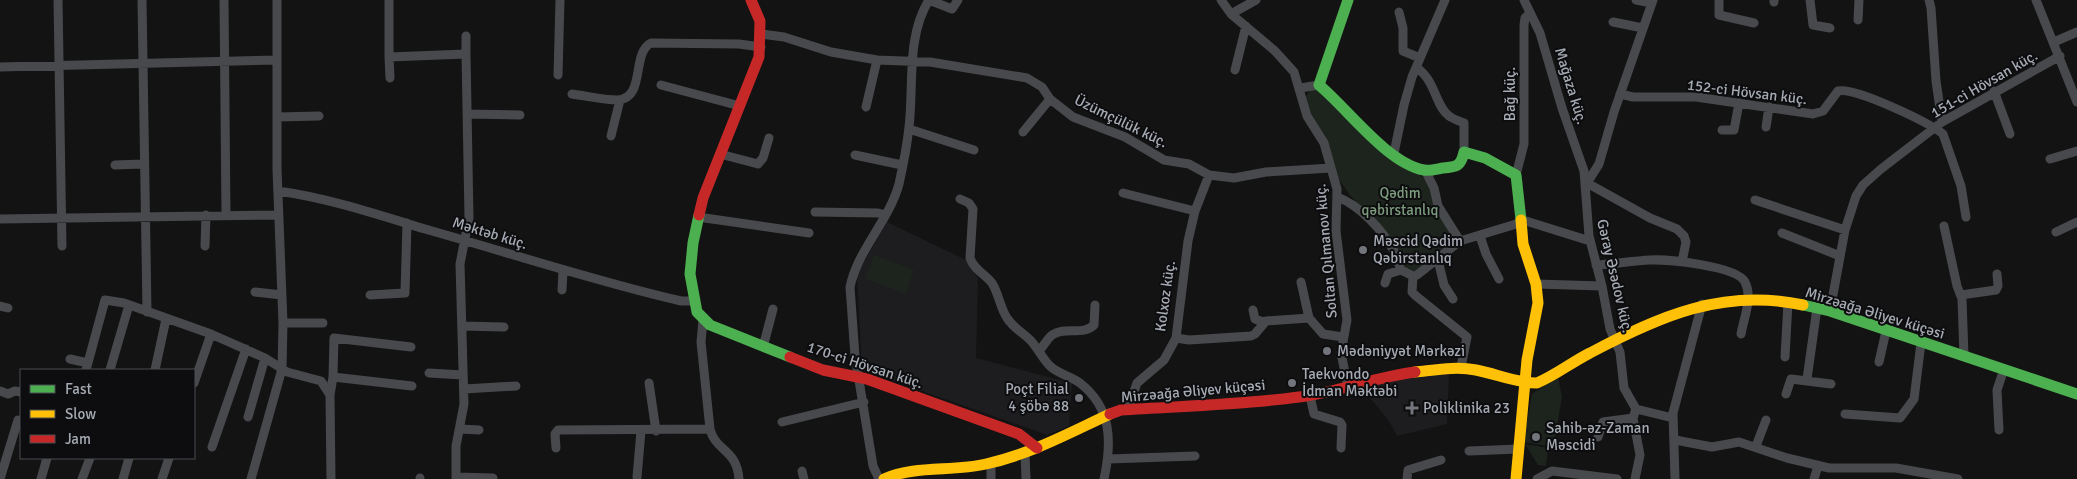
<svg xmlns="http://www.w3.org/2000/svg" width="2077" height="479" font-family="Signika,sans-serif">
<style>
.built{fill:#1d1d1f}
.green{fill:#1d231d}
.lines{fill:none;stroke-linecap:round;stroke-linejoin:round}
.street{stroke:#47494c;stroke-width:9}
.fast{stroke:#4caf50;stroke-width:11}
.slow{stroke:#ffc107;stroke-width:11}
.jam{stroke:#c62828;stroke-width:11}
.poi-dot{fill:#72757b;stroke:#0d0d0f;stroke-width:2}
.labels{text-anchor:middle;dominant-baseline:central;stroke-width:4;stroke-linejoin:round;paint-order:stroke}
.street-label{font-size:15px;fill:#a5aab3;stroke:#0d0d0f}
.park-label{font-size:15px;fill:#7d9c7e;stroke:#0d0d0f}
.poi-label{font-size:15px;fill:#a5aab3;stroke:#0d0d0f;text-anchor:start}
</style>
<rect width="100%" height="100%" fill="#131313"/>
<path class="built" d="M887 222 966 260 978 278 976 358 1072 383 1069 426 1047 435 862 370 857 274Z
M1449 372 1447 424 1397 436 1389 421 1362 388 1389 381Z"/>
<path class="green" d="M1317 89 1426 180 1454 237 1452 243 1414 272 1403 268 1398 247 1349 194 1338 178 1325 136 1309 114 1305 98 1310 90Z
M874 255 914 270 906 294 865 279Z
M1558 377 1562 397 1554 443H1549L1548 446 1523 442 1532 394Z
M1525 444 1548 448 1546 466 1538 465Z"/>
<g class="lines">
<path class="street" d="M58 0 62 246
M142 0 147 312
M224 0 226 215
M389 0V57L466 54 469 218 460 264 464 404 456 446V479
M929 0 952 9 958 0
M1221 0 1231 14 1275 51 1294 72 1307 116 1324 143 1337 189 1336 231 1347 320 1341 353 1348 387
M1524 0 1540 33 1562 108 1584 171 1589 236 1602 286 1610 329 1620 352 1624 388 1636 409 1673 418
M1636 0 1652 3
M1719 0V15L1754 23
M1810 0 1813 25 1830 28
M1929 0 1931 8 1936 81 1942 122
M2036 0 2077 102
M1774 2V0
M1399 12 1403 28V51L1420 58
M1231 14 1256 0
M1858 20 1859 0
M1613 22 1643 28
M761 34 784 37 831 52 877 60 930 62 1027 78 1042 87 1050 99 1073 117 1125 137 1164 160 1189 164 1209 175 1234 178 1266 172 1331 168
M466 36V54
M2054 42 2077 32
M389 57 390 78
M0 67 277 60
M1417 68C1436 81 1435 106 1449 116 1453 119 1459 121 1464 123V152
M1235 70 1246 26
M558 75 560 0
M661 85 740 106
M1300 88 1319 85
M1994 91 2010 134
M572 94C587 96 603 100 618 100 646 98 631 53 651 43L739 44 761 47
M1620 94 1633 97H1696L1813 114 1823 111 1838 91C1855 87 1928 122 1943 134L1961 186 1966 217
M866 107 877 60
M467 114 520 115
M277 117 319 116
M1766 127 1769 107
M909 129 974 150
M1722 130H1734L1739 103
M1023 132 1050 99
M611 136 620 100
M1394 153 1404 105 1412 77 1445 0
M720 154 758 164 763 158 769 138
M855 155 902 165
M2050 159 2077 151
M115 165 143 164
M1425 170 1434 188 1438 206 1460 241
M1516 175 1524 144V25L1525 18 1530 13
M1587 183 1599 164 1614 112 1653 0
M1587 183 1650 218 1677 229 1684 236 1686 242 1682 262
M278 191C328 198 376 214 425 229 510 253 594 281 681 301H693
M1123 193 1195 211
M1337 197C1360 205 1383 231 1394 251 1398 258 1398 264 1401 270L1413 276 1417 275 1460 241 1526 221 1590 241
M960 199 969 203 973 209 970 258C974 270 985 274 992 283 999 294 1000 308 1007 318 1014 329 1024 333 1032 342 1038 349 1043 359 1050 366 1058 374 1071 376 1080 383 1112 408 1112 442 1104 479
M1755 200 1845 230
M815 212 878 213 885 215
M698 217 809 233
M0 219 278 215
M1944 226 1957 286 1962 299 1964 356
M2056 232 2077 222
M1782 233 1840 256
M1480 236 1486 254 1499 279
M205 246 206 215
M1438 260 1444 285 1453 299
M1596 265C1614 264 1632 261 1650 260 1667 259 1737 266 1745 282 1753 298 1744 317 1741 334
M1413 276 1412 292 1416 296 1467 337 1461 367
M1301 282 1309 318
M1385 283 1388 274 1401 270
M1536 284 1602 286
M562 290 563 271
M255 292 282 295
M370 295 405 293 407 223
M1961 295 1996 290 1998 286 1997 274
M0 306 8 308
M1253 310 1255 319 1263 322
M1830 311 1845 230 1856 196 1863 185 1881 169 1942 122 2060 56
M703 320 701 342 710 429C715 451 737 449 739 479
M283 323H323
M462 326 504 327
M1176 338 1189 340 1251 336 1255 334 1266 321 1309 318 1323 334 1343 337
M763 347 773 309
M1039 351C1043 347 1047 339 1052 335 1065 326 1083 336 1094 325L1095 305
M1785 357 1788 302
M70 359 88 363
M1879 362 1886 331
M86 370 105 300 124 303 211 334 265 358 287 372 321 381 330 395 331 479
M110 370 129 305
M155 370 166 319
M429 373 463 375
M333 377 412 386
M1807 379 1817 308
M194 383 211 334
M649 383 656 431
M464 389 516 386
M0 391 8 394 15 391 21 392
M1786 394 1791 379 1831 384
M330 395 333 377 334 338 411 347
M1310 396 1314 414 1340 422 1342 425 1341 448
M1128 409 1137 383 1164 360 1176 338 1188 241 1195 211 1209 175
M1845 414 1900 418 1914 399 1921 343
M248 417 265 358
M782 422 864 402
M460 429 479 430
M1999 430 1997 390 2004 369
M1598 437 1603 422 1633 418
M1675 440 1712 447 1739 442 1787 458 1829 468H1896L1958 479
M1756 446 1766 420
M212 447 246 349
M556 448 555 434 558 430 710 429
M1469 451 1518 449
M1025 453 1026 479
M1108 459 1195 456
M991 463V479
M802 471 804 479
M456 477 493 478
M637 477 641 431
M0 479 18 420
M41 479 47 458
M82 479 90 458
M123 479 129 458
M162 479 169 458
M251 479 282 369 283 323 277 169V0
M420 479V478
M879 479 873 466 855 356 850 287C858 249 889 221 899 184 903 166 907 146 909 127 914 87 906 36 929 0
M1407 479 1408 470 1441 460
M1537 479 1552 471 1617 479
M1635 479 1640 455 1633 418 1636 409
M1675 479 1673 413 1702 304
M1814 479 1818 466"/>
<path class="fast" d="M1348 0 1319 85C1348 109 1387 163 1424 170 1430 171 1437 169 1443 168 1457 167 1461 166 1464 152L1485 158 1516 175 1521 220
M699 215 693 243 690 274 697 312 710 325 790 357
M1803 305 1830 311 2077 394"/>
<path class="slow" d="M1415 372C1435 370 1456 366 1476 370 1497 374 1516 383 1537 383 1556 375 1572 362 1590 353 1660 316 1723 288 1803 305
M884 479C915 465 952 472 986 464 1031 454 1069 433 1110 414
M1516 479 1527 360 1538 303 1536 284 1523 244 1521 220"/>
<path class="jam" d="M699 215 703 198 759 57 760 21 751 0
M790 357 823 370 867 379 1019 434 1037 448
M1110 414 1121 410C1180 406 1241 405 1299 397 1339 392 1375 377 1415 372"/>
</g>
<g class="poi-dot">
<circle cx="1363" cy="250" r="5"/>
<circle cx="1327" cy="351" r="5"/>
<circle cx="1292" cy="383" r="5"/>
<circle cx="1079" cy="398" r="5"/>
<path d="M1409.5 400.5h5v5h5v5h-5v5h-5v-5h-5v-5h5z"/>
<circle cx="1536" cy="437" r="5"/>
</g>
<g class="labels">
<g class="street-label">
<text transform="translate(1984 84) rotate(-30)">151-ci Hövsan küç.</text>
<text transform="translate(1571 86) rotate(73)">Mağaza küç.</text>
<text transform="translate(1747 92) rotate(7)">152-ci Hövsan küç.</text>
<text transform="translate(1510 94) rotate(-90)">Bağ küç.</text>
<text transform="translate(1121 121) rotate(26)">Üzümçülük küç.</text>
<text transform="translate(490 233) rotate(17)">Məktəb küç.</text>
<text transform="translate(1326 251) rotate(-95)">Soltan Qılmanov küç.</text>
<text transform="translate(1615 276) rotate(77)">Gəray Əsədov küç.</text>
<text transform="translate(1165 296) rotate(-82)">Kolxoz küç.</text>
<text transform="translate(1875 313) rotate(17)">Mirzəağa Əliyev küçəsi</text>
<text transform="translate(865 365) rotate(18)">170-ci Hövsan küç.</text>
<text transform="translate(1193 391) rotate(-5)">Mirzəağa Əliyev küçəsi</text>
</g>
<g class="park-label">
<text x="1400" y="193">Qədim<tspan x="1400" dy="17">qəbirstanlıq</tspan></text>
</g>
<g class="poi-label">
<text x="1373" y="241">Məscid Qədim<tspan x="1373" dy="17">Qəbirstanlıq</tspan></text>
<text x="1337" y="351">Mədəniyyət Mərkəzi</text>
<text x="1302" y="374">Taekvondo<tspan x="1302" dy="17">İdman Məktəbi</tspan></text>
<text x="1069" y="389" text-anchor="end">Poçt Filial<tspan x="1069" dy="17">4 şöbə 88</tspan></text>
<text x="1423" y="408">Poliklinika 23</text>
<text x="1546" y="428">Sahib-əz-Zaman<tspan x="1546" dy="17">Məscidi</tspan></text>
</g>
</g>
<rect x="20" y="369" width="175" height="90" fill="#0d0d0f" stroke="#4a4c51"/>
<rect x="30" y="385" width="25" height="8" fill="#4caf50" stroke="#4a4c51"/>
<text x="65" y="394" font-size="15" fill="#a5aab3">Fast</text>
<rect x="30" y="410" width="25" height="8" fill="#ffc107" stroke="#4a4c51"/>
<text x="65" y="419" font-size="15" fill="#a5aab3">Slow</text>
<rect x="30" y="435" width="25" height="8" fill="#c62828" stroke="#4a4c51"/>
<text x="65" y="444" font-size="15" fill="#a5aab3">Jam</text>
</svg>
